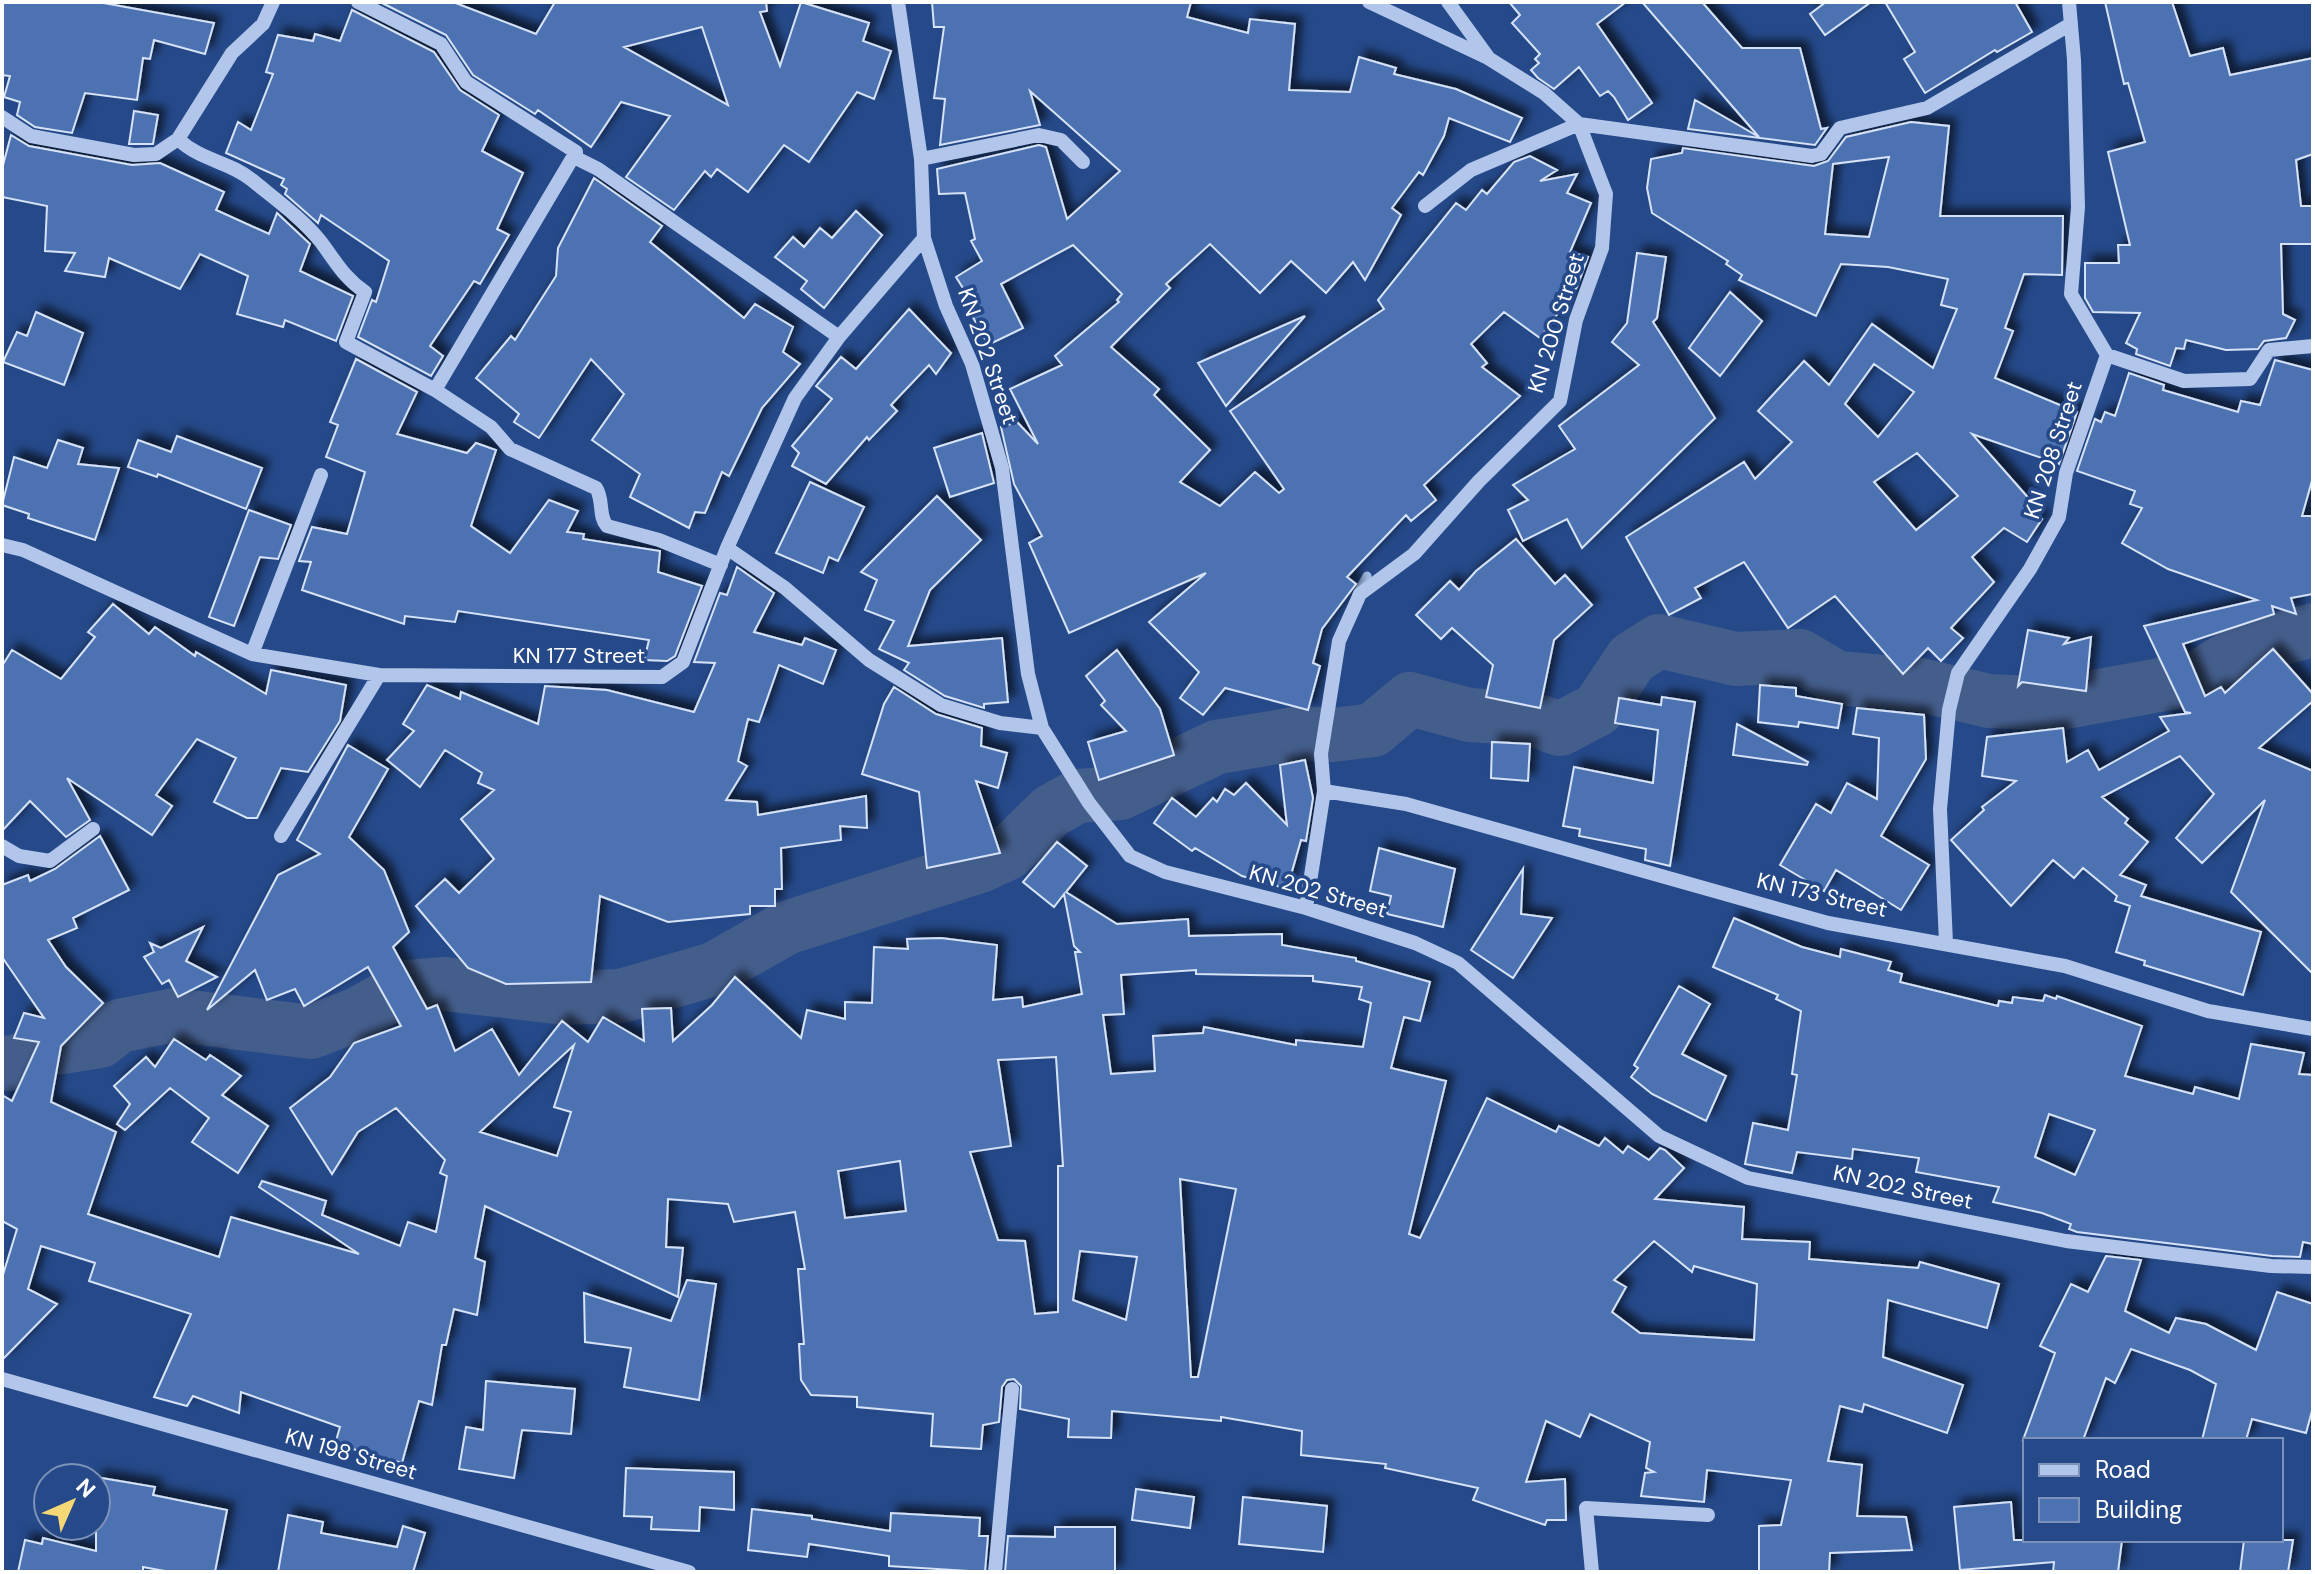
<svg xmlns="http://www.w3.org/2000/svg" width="2315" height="1574" font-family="'DM Sans',sans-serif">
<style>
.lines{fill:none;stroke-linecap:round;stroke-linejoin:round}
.stream{stroke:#a5c0ea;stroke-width:9}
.river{stroke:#445e8c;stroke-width:54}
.building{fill:#4d72b1;stroke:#d5e2f7;stroke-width:2;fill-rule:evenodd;filter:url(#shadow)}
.minor{stroke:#b1c6ea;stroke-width:14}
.labels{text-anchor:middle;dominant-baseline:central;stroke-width:7;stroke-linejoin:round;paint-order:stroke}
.street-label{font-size:22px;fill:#fff;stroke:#254989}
</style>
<defs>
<filter id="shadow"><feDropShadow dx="7" dy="-7" stdDeviation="4" flood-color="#0009"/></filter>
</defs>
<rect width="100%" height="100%" fill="#254989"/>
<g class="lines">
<path class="stream" d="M1357 594 1367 576
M1331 715 1333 735
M685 997 696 975"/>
<path class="river" d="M2 1062 11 1064 43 1050 100 1041 119 1026 175 1015 311 1032 358 1014 406 987 445 984 564 998 621 996 714 969 786 928 980 866 1008 853 1051 811 1078 796 1120 793 1217 747 1301 733 1333 735 1373 730 1410 699 1469 715 1532 719 1560 729 1598 709 1632 658 1659 641 1736 659 1800 656 1837 678 1920 685 1989 701 2055 704 2198 678 2245 648 2313 630"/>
</g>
<path class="building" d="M2 2H98L214 23 205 54 154 40 150 59 143 58 137 100 85 93 72 133 35 127 17 115 20 102 4 97 10 76 2 75Z
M380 2H453L536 34 555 2H766L767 11 760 12 780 66 801 2 869 23 863 41 891 51 874 99 857 92 809 162 784 145 748 192 717 169 711 177 705 171 674 210 626 177 670 116 621 102 591 147 538 110 535 114 473 75 446 35ZM702 27 728 105 624 47Z
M932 2H1191L1187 17 1248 33 1250 19 1295 24 1289 90 1350 92 1359 57 1396 68 1394 74 1456 89 1522 118 1510 142 1449 118 1444 136 1423 175 1419 172 1392 208 1401 215 1365 280 1353 262 1326 293 1291 261 1260 293 1210 244 1166 284 1170 288 1111 347 1159 389 1154 395 1210 450 1180 482 1220 506 1255 472 1279 493 1284 489 1230 411 1384 309 1378 300 1456 203 1466 210 1482 190 1487 194 1514 162 1530 156 1557 170 1540 181 1577 174 1567 193 1591 203 1570 252 1588 257 1577 287 1540 338 1504 312 1471 344 1487 363 1482 367 1520 396 1424 485 1436 500 1411 521 1406 515 1347 577 1356 584 1322 629 1313 663 1320 666 1308 710 1225 688 1203 715 1180 698 1199 672 1149 622 1206 573 1069 633 1029 543 1042 536 1014 484 1001 427 1017 422 1038 444 1010 389 1062 365 1055 356 1119 302 1117 300 1122 294 1073 245 1001 284 1023 328 988 345 970 312 976 309 956 277 982 261 971 241 975 239 965 193 939 194 937 169 1039 145 1046 147 1067 219 1120 171 1030 91 1040 125 940 145 945 99 934 98 944 27H934Z
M1509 2H1626L1597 24 1652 103 1628 120 1614 97 1608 91 1600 96 1579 67 1554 89 1538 78 1531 70 1539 63 1535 59 1540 54 1512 23 1520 15Z
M1642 2H1702L1742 48H1800L1821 129 1827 128 1815 145 1688 129 1695 100 1759 137Z
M1826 2H1871L1825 35 1810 14Z
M1885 2H2015L2032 32 1997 52 1995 50 1925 93 1904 59 1915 52Z
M2105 2H2172L2190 56 2223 48 2230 75 2313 58V154L2296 160 2301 206H2313V244H2281L2283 314 2295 320 2286 338 2264 341 2258 349 2226 350 2186 340 2184 349 2176 348 2170 366 2136 354 2137 349 2126 343 2140 313 2093 312 2085 298V263H2119L2118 245H2130L2108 152 2145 142 2128 83 2124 84Z
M352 10 434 52 460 90 499 115 482 151 523 173 497 229 509 235 480 284 474 281 430 346 443 356 431 376 358 337 372 300 376 302 389 261 321 215 318 223 285 194 287 189 281 185 284 179 226 153 238 122 251 130 273 74 266 72 278 35 313 41 315 34 340 41Z
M134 111 158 115 153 144H129Z
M1911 122 1949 126 1940 216H2063L2062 275 2024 274 2005 328 2013 331 1995 378 2077 412 2059 464 1972 434 2032 502 2025 508 2042 519 2027 542 2004 528 1972 557 1994 582 1951 628 1963 638 1941 661 1928 648 1903 674 1835 596 1788 628 1744 562 1695 588 1701 598 1669 615 1626 537 1744 462 1755 479 1792 442 1758 411 1804 361 1829 385 1872 324 1933 368 1957 309 1941 305 1948 279 1888 267 1841 264 1816 316 1739 280 1742 275 1726 264 1728 261 1652 213 1647 188 1651 159 1682 153 1683 148 1814 166 1828 161 1846 137ZM1889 157 1869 237 1825 234 1833 164ZM1874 364 1914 392 1878 437 1845 404ZM1917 453 1958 496 1916 530 1874 482Z
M11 135 29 146 132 165 160 163 224 192 216 210 269 234 277 213 310 244 300 271 353 296 336 341 285 320 283 327 237 314 248 276 200 254 180 289 109 258 105 277 65 271 75 253 45 251 47 206 2 197V169Z
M594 178 662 226 650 242 744 318 755 304 793 327 783 352 800 364 762 408 729 476 722 472 705 513 695 512 689 528 630 497 640 474 592 440 624 394 591 359 539 438 514 422 519 414 476 378 511 336 515 340 556 276 558 248Z
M856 211 882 235 824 308 801 289 807 281 775 257 793 237 804 247 820 228 832 238Z
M1637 253 1666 257 1657 318 1653 322 1715 418 1582 548 1567 519 1523 541 1508 510 1528 500 1513 485 1575 449 1559 426 1639 365 1612 342 1627 323Z
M1730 292 1762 321 1720 376 1689 348Z
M909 309 951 353 936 374 929 365 891 405 897 411 869 440 867 437 826 484 792 466 799 453 792 446 832 399 816 386 841 357 856 369Z
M36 312 83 333 64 385 3 362 17 332 27 336Z
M1305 316 1226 406 1198 363Z
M356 359 417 392 397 434 467 453 476 443 496 450 471 526 510 553 549 500 578 511 567 532 584 534 583 539 660 551 658 572 702 586 675 656 667 661 644 660 649 640 458 611 455 622 405 616 404 624 302 590 311 562 299 561 312 527 347 534 365 472 326 457 338 425 330 422Z
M2275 360 2313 370V477L2302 516H2313V594L2291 598 2296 614 2272 606 2274 614 2183 644 2205 696 2221 687 2225 693 2273 649 2313 694V701L2259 748 2313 771V974L2231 892 2265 800 2202 863 2176 838 2214 794 2180 756 2102 797 2128 819 2125 823 2148 842 2120 875 2146 885 2141 896 2261 932 2243 995 2144 965 2145 961 2116 952 2130 906 2115 901 2117 896 2083 868 2074 878 2053 860 2011 906 1951 840 1984 810 1982 807 2016 781 1982 776 1987 737 2063 728 2067 762 2088 750 2099 770 2169 731 2160 717 2191 713 2185 712 2144 626 2257 600 2168 569 2122 543 2142 508 2130 504 2135 491 2077 471 2095 419 2101 422 2105 412 2115 416 2129 373 2164 385 2163 390 2238 412 2241 401 2260 405Z
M982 433 994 483 950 497 934 448Z
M177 436 262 468 246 509 158 474 157 477 128 467 138 440 171 452Z
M58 440 83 448 78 464 119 468 95 540 28 518 29 514 2 505 14 457 47 468Z
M810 482 864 507 838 561 829 557 823 573 776 553Z
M937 496 981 540 930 590 908 646 1002 638 1008 702 984 704V708L945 696 904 670 909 663 879 649 894 621 865 610 877 580 861 572Z
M249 510 291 525 278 559 260 557 234 626 209 617Z
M1516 539 1555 584 1565 575 1592 605 1554 640 1540 708 1486 697 1493 665 1452 628 1441 639 1416 615 1450 581 1459 590 1476 571Z
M737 567 774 593 754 632 802 645 805 638 836 650 823 684 779 665 759 722 748 719 738 761 747 766 726 800 757 802 758 815 866 796 867 828 840 826 841 840 781 848 782 889H775V906H750V914L668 922 600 896 591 982 506 984 468 968 416 906 445 879 459 893 494 859 461 819 494 790 478 783 482 773 445 750 420 787 387 760 414 731 403 724 427 685 460 699 461 692 538 724 545 686 607 690 694 712 715 663 694 662 720 593 727 595Z
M113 604 149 634 155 627 195 656 196 652 266 694 271 670 346 685 340 721 308 772 281 768 257 818H247L214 802 236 758 197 739 156 795 172 806 152 835 67 778 90 820 66 837 30 801 2 831V666L12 650 61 679 95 637 88 632Z
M2028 630 2069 638 2064 644 2091 637 2086 691 2022 682 2018 686Z
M1117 650 1160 709 1174 755 1099 780 1088 742 1126 731 1101 705 1105 701 1086 676Z
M1760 685 1796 688V696L1842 704 1838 728 1799 722 1798 727 1758 722Z
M894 687 936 714 982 728 981 746 1007 753 998 788 976 781 1000 853 927 868 919 792 862 774 884 704Z
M1662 697 1695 702 1670 866 1645 860 1646 849 1579 836 1580 829 1563 826 1574 767 1653 783 1658 730 1615 723 1619 698 1661 705Z
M1857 708 1924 715 1926 759 1881 836 1929 865 1901 910 1836 870 1824 891 1780 865 1816 804 1831 813 1847 783 1877 799 1879 738 1853 734Z
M1737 724 1808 762 1807 765 1733 755Z
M1492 742 1530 744 1528 781 1491 778Z
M348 745 388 769 349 837 384 870 409 932 393 947 427 1009 437 1005 455 1051 492 1029 519 1075 562 1021 588 1042 603 1017 644 1041 642 1009 671 1008 673 1041 712 1005 735 977 801 1038 807 1010 845 1019V1002L872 1003 874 947 908 949 907 939 941 938 997 945 993 1000 1022 997 1023 1007 1082 994 1075 952H1080L1074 946 1064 894 1054 907 1023 882 1057 842 1087 866 1066 892 1117 924 1188 919 1189 936 1282 934V945L1356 958V961L1430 982 1420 1021 1404 1017 1391 1068 1446 1081 1409 1234 1420 1238 1487 1098 1556 1132 1559 1126 1599 1146 1605 1138 1623 1153 1628 1146 1649 1160 1660 1148 1665 1150 1684 1168 1655 1199 1744 1207 1742 1239 1810 1242 1809 1259 1918 1268 1920 1262 1999 1284 1987 1328 1888 1300 1883 1357 1963 1385 1947 1433 1864 1404 1862 1412 1840 1406 1828 1461 1862 1465 1857 1516 1906 1517 1912 1550 1830 1553 1829 1572H1759V1526L1781 1525 1791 1480 1707 1470 1704 1502 1641 1496 1645 1473 1654 1472 1646 1468 1650 1442 1590 1414 1580 1437 1546 1421 1526 1482 1565 1479 1566 1520H1547L1545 1525 1473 1500 1478 1488 1385 1468 1386 1464 1301 1455 1302 1431 1221 1417V1421L1112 1411 1111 1438 1068 1437 1069 1419 1020 1409 1021 1386 1014 1379 1007 1380 1002 1387 999 1422 983 1425 981 1449 931 1446 933 1414 857 1407V1397L811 1395 801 1380 799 1344H804L798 1269H805L795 1212 734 1222 728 1204 668 1199 666 1247 683 1248 678 1297 485 1206 475 1258 485 1262 477 1315 454 1309 446 1345H442L432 1405 419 1401 402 1463 335 1444 340 1427 241 1392 239 1413 193 1396 187 1406 154 1397 191 1314 89 1281 95 1263 41 1246 28 1289 57 1304 2 1360V1278L17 1229 2 1221V1095L12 1101 39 1042 14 1038 24 1013 44 1018 2 957V885L28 875 30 881 55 869 100 836 129 890 73 918 77 928 48 940 66 967 103 1003 61 1046 51 1102 116 1132 88 1214 219 1257 231 1217 359 1254 259 1187 262 1181 326 1201 322 1215 400 1246 408 1222 436 1232 447 1176 440 1173 445 1160 396 1108 358 1132 332 1174 290 1108 330 1077 354 1043 401 1026 368 967 304 1006 295 989 267 1000 255 970 207 1010 278 875 320 854 297 840ZM1196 970V974L1313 976V981L1362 987 1359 999 1371 1003 1363 1047 1296 1040V1045L1204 1027 1203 1033 1153 1036 1155 1071 1111 1074 1103 1015 1124 1014 1121 975ZM574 1045 554 1107 571 1112 557 1156 480 1132ZM1056 1057 1063 1166H1058V1312L1035 1314 1025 1241 998 1240 970 1152 1011 1146 998 1060ZM900 1161 906 1211 845 1218 838 1171ZM1180 1179 1236 1189 1198 1377H1191ZM1654 1241 1692 1272 1694 1266 1757 1284 1754 1340 1640 1333 1612 1312 1626 1287 1614 1280ZM1080 1251 1137 1257 1126 1320 1073 1300Z
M1305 760 1313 798 1306 841 1301 840 1287 889 1242 876 1195 848 1192 851 1154 823 1172 798 1196 817 1213 798 1217 802 1225 789 1234 795 1246 783 1287 825 1280 765Z
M1379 848 1455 869 1443 927 1387 914 1391 896 1370 891Z
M1523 869 1521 914 1552 918 1513 978 1471 950Z
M1734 918 1802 947 1840 957 1841 949 1891 962 1888 970 1902 974 1900 982 1998 1006 1999 1001 2012 1003 2013 997 2043 1001 2045 995 2056 999 2057 996 2142 1026 2125 1076 2193 1094 2195 1087 2239 1099 2251 1044 2304 1053 2299 1074 2313 1075V1244L2303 1242 2300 1257 2272 1256 2077 1232 2069 1229 2071 1224 2042 1213 1993 1202 1999 1187 1916 1172 1919 1158 1853 1149 1852 1159 1797 1152 1792 1173 1745 1164 1753 1123 1788 1130 1797 1075 1792 1074 1801 1011 1776 999 1778 995 1713 967ZM2049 1114 2095 1130 2075 1175 2035 1157Z
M203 927 186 961 217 977 178 997 169 980 162 984 144 957 154 952 150 943 161 948Z
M1679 986 1710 1004 1682 1054 1726 1076 1706 1121 1652 1094 1631 1077 1638 1068 1634 1065Z
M174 1039 206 1060 210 1055 241 1076 222 1095 268 1126 238 1173 192 1142 209 1118 170 1088 125 1130 117 1124 130 1104 114 1086 146 1057 155 1067Z
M2106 1256 2141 1260 2125 1311 2169 1333 2176 1318 2206 1324 2256 1350 2277 1292 2313 1304V1407L2306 1433 2252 1419 2246 1440H2202L2216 1384 2190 1370 2131 1349 2115 1383 2106 1378 2083 1440H2023L2055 1353 2040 1346 2071 1284 2088 1292Z
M687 1280 716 1284 699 1400 624 1387 631 1348 585 1342 584 1293 671 1321Z
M486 1381 575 1389 571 1434 522 1430 514 1478 459 1469 466 1427 483 1430Z
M626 1468 734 1472V1510L700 1507 699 1531 651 1529 652 1517 624 1516Z
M96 1477 155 1487 153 1495 227 1510 215 1572H170L143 1567V1572H18L25 1540 42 1544 43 1538 96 1551Z
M1136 1489 1194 1497 1190 1528 1132 1520Z
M1243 1497 1327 1506 1323 1552 1239 1544Z
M2011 1502 2014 1540H2122L2118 1572H2053L2054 1562 1960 1570 1954 1507Z
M752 1509 812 1516V1519L890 1531 891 1513 980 1518 979 1536H988L985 1572 889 1566V1556L809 1544 807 1557 748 1550Z
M288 1515 323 1522 321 1533 397 1547 403 1526 425 1533 413 1572H278Z
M1055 1527H1115V1572H1005L1008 1536 1055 1537Z
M2244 1540H2293L2288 1572H2240Z"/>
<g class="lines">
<path class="minor" d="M358 2 441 44 466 82 576 152
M898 2 921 159 924 238 946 306 972 364 1002 468 1028 674 1042 728 1089 803 1130 856 1165 872 1306 908 1415 943 1458 963 1659 1136 1748 1178 2066 1241 2271 1266 2313 1267
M1448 2 1488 57
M2 117 31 136 134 155 156 154 178 139C201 161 229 161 252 180 275 199 303 219 321 242 336 262 344 278 365 292L346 342 435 390 491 427 510 449 596 488C604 500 598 516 607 526L659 540 721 565
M178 139 232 53 263 24 273 2
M921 159 1039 135 1061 140 1083 162
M1425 206 1471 170 1579 124 1812 156 1821 154 1840 128 1927 108 2071 24
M2107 355 2184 381 2250 379 2269 350 2313 346
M435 390 576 152V158L598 169 839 337
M2 545 23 550 252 654 379 675 662 677 683 662 727 548 795 398 839 337 924 238
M727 548 785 588 869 660 941 705 1000 723 1042 728
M252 654 321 475
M1324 791 1406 804 1828 923 2065 966 2208 1011 2313 1029
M281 836 379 675
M2 846 19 856 50 861 93 829
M1306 908 1324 791 1321 754 1339 641 1360 594 1414 554 1479 481 1560 401 1576 320 1602 248 1606 194 1579 124 1544 93 1488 58 1369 2
M1946 943 1940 809 1949 710 1958 673 2030 569 2059 517 2066 473 2107 355 2071 294 2078 207 2074 60 2069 2
M2 1379 689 1572
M995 1572 1012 1389
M1592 1572 1586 1508 1708 1515"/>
</g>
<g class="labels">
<g class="street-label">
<text transform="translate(1556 323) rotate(-73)">KN 200 Street</text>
<text transform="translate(988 356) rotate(71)">KN 202 Street</text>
<text transform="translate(2053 450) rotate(-72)">KN 208 Street</text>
<text x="579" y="655">KN 177 Street</text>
<text transform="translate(1318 891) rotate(16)">KN 202 Street</text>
<text transform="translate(1822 895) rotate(13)">KN 173 Street</text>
<text transform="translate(1903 1187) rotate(12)">KN 202 Street</text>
<text transform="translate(351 1454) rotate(16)">KN 198 Street</text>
</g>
</g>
<rect width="2315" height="1574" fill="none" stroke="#ffffff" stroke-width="8"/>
<rect x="2023" y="1438" width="260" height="104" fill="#254989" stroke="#7c92b8" stroke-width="2"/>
<rect x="2039" y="1464" width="40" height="12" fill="#b1c6ea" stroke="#7c92b8" stroke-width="2"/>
<text x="2095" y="1478" font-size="24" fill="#ffffff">Road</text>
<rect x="2039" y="1498" width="40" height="24" fill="#4d72b1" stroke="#7c92b8" stroke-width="2"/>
<text x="2095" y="1518" font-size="24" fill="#ffffff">Building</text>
<g transform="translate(72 1502) rotate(45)"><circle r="38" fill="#254989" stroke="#7c92b8" stroke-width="2"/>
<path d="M0-6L14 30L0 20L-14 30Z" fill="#f4d875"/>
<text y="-12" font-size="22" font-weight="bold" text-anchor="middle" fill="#ffffff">N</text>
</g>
</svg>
